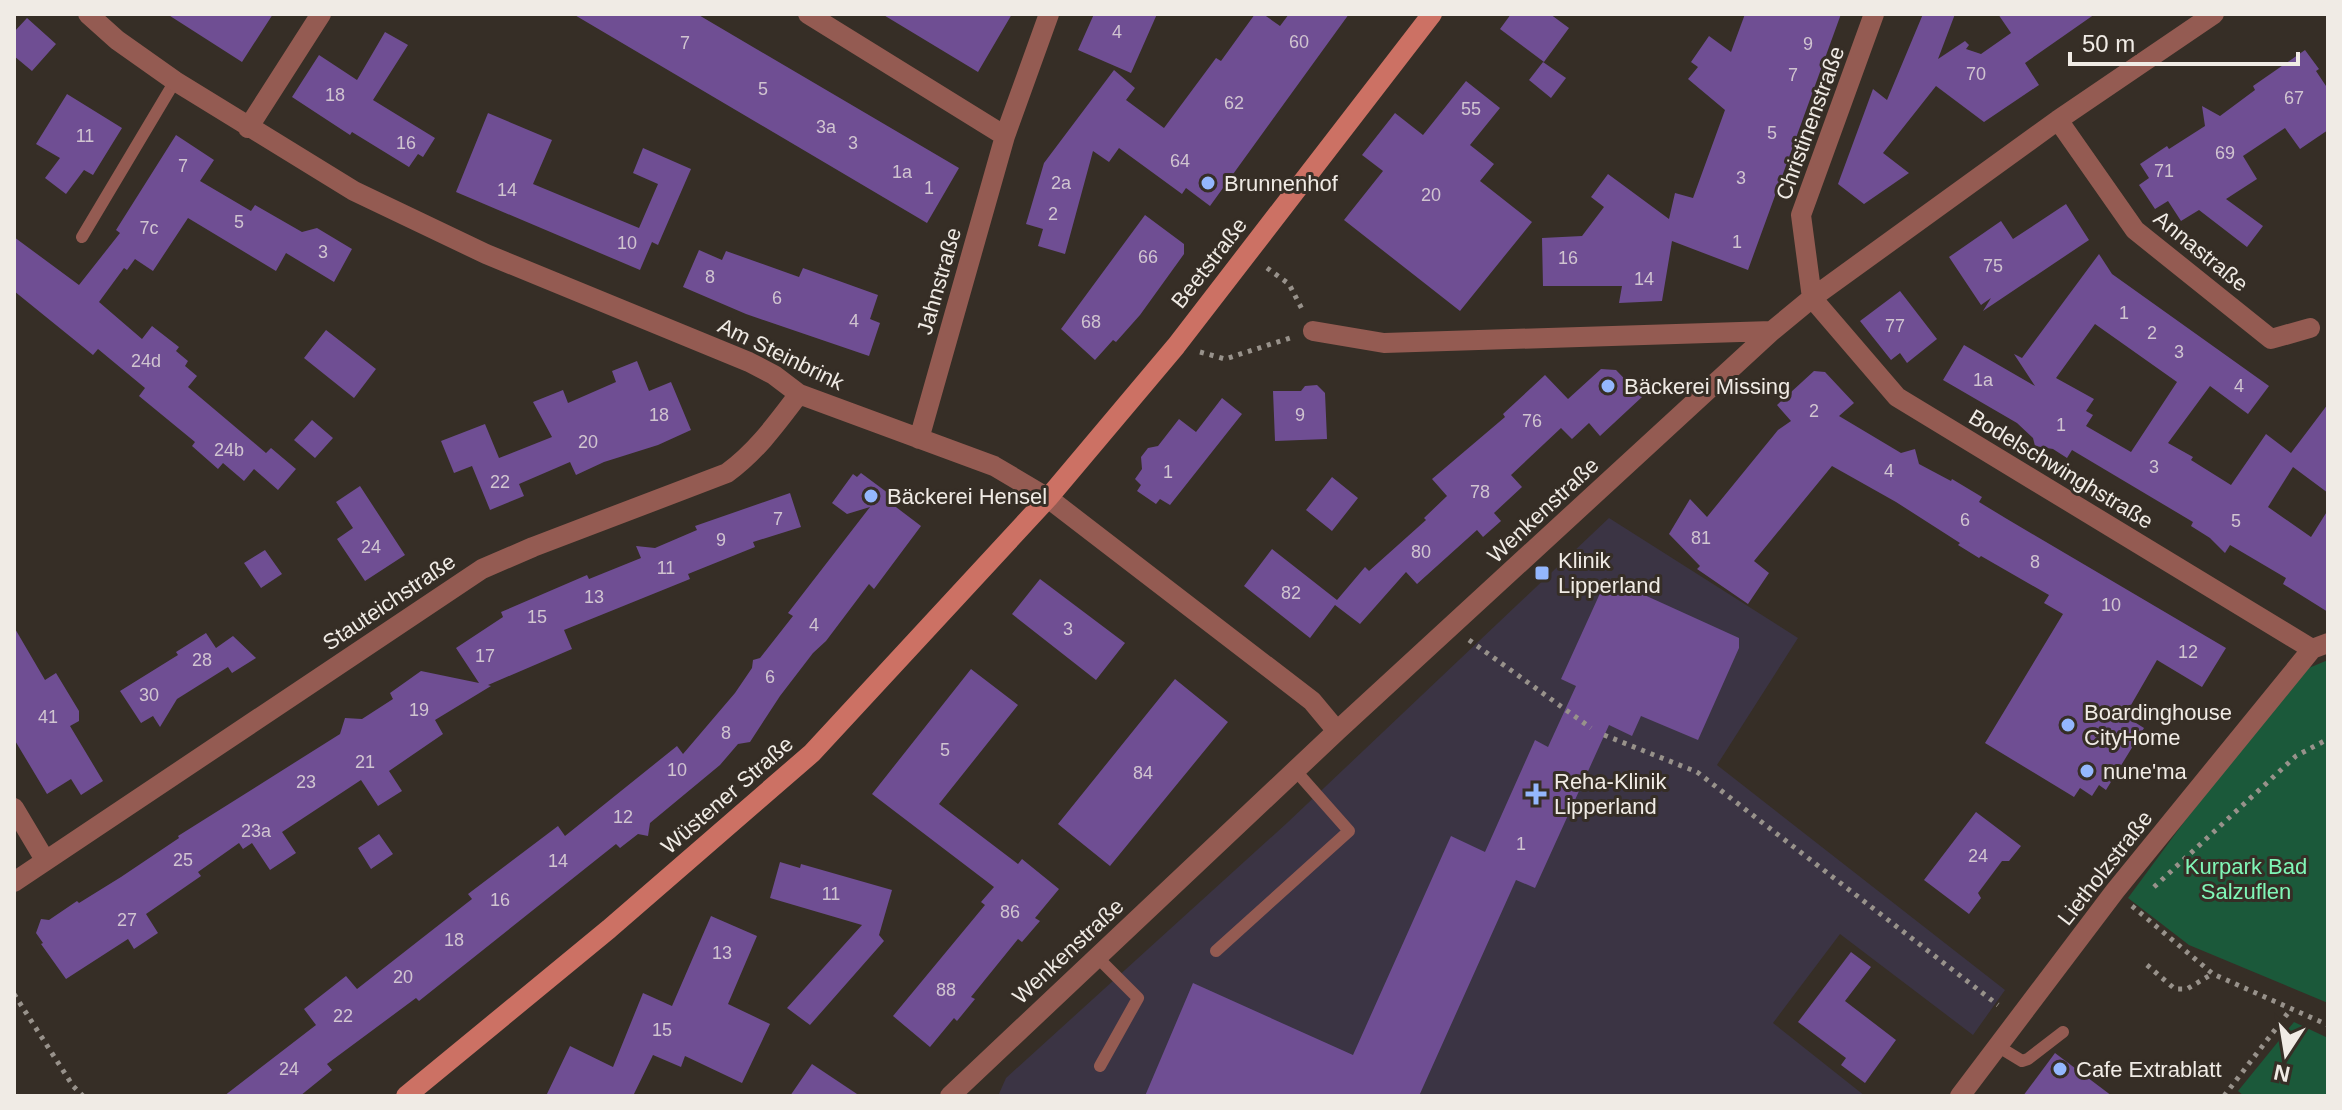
<svg xmlns="http://www.w3.org/2000/svg" width="2342" height="1110" font-family="Helvetica,sans-serif">
<style>
.medical{fill:#3b3444}
.green{fill:#1b593a}
.building{fill:#6f4e93;fill-rule:evenodd}
.lines{fill:none;stroke-linecap:round;stroke-linejoin:round}
.path{stroke:#98928b;stroke-width:5;stroke-dasharray:4 6;stroke-linecap:butt}
.lane{stroke:#945b52;stroke-width:12}
.street{stroke:#945b52;stroke-width:20}
.secondary{stroke:#cc7164;stroke-width:20}
.poi-dot{fill:#94b7fd;stroke:#362e26;stroke-width:3}
.labels{text-anchor:middle;dominant-baseline:central;stroke-width:6;stroke-linejoin:round;paint-order:stroke}
.number-label{font-size:18px;fill:#d0c4d0}
.street-label{font-size:22px;fill:#f0ebe5;stroke:#362e26}
.poi-label{font-size:22px;fill:#f0ebe5;stroke:#362e26;text-anchor:start}
.park-label{font-size:22px;fill:#80f7b7;stroke:#362e26}
</style>
<rect width="100%" height="100%" fill="#362e26"/>
<path class="medical" d="M1609 518 1798 638 1717 765 2005 990 1973 1035 1840 934 1773 1023 1865 1096H998L1006 1078 1287 823Z"/>
<path class="green" d="M2328 660V1003L2189 945 2128 898 2187 818 2304 670Z
M2294 1022 2328 1038V1096H2244L2238 1091Z"/>
<path class="building" d="M167 14H273L242 62Z
M573 14H697L959 168 927 223Z
M882 14H1012L978 72Z
M1094 14H1157L1131 73 1078 50Z
M1255 14H1263L1280 26 1289 14H1349L1210 206 1186 188 1182 194 1119 148 1109 162 1093 151 1065 254 1038 246 1043 229 1026 224 1044 163 1114 70 1135 88 1126 100 1164 128 1216 58 1221 61Z
M1511 14H1550L1569 28 1544 62 1500 29Z
M1745 14H1841L1748 270 1672 241 1662 301 1619 303 1622 286H1543L1542 238 1582 236 1604 207 1591 197 1608 174 1669 219 1675 193 1693 198 1725 110 1688 79 1698 67 1691 62 1709 36 1731 52Z
M1923 14H1955L1938 59 1965 41 1969 45 1966 49 1981 54 2011 33 1998 14H2095L2025 63 2039 85 1984 122 1936 86 1883 153 1909 173 1864 204 1838 184 1873 89 1887 100Z
M27 18 56 44 32 71 14 56V32Z
M385 32 408 45 373 100 435 138 423 157 418 154 409 167 352 132 350 135 292 97 319 55 357 80Z
M2305 50 2319 69 2316 71 2328 89V130L2300 149 2285 128 2243 156 2257 179 2226 199 2263 226 2247 247 2199 210 2181 221 2168 201 2155 209 2139 185 2149 178 2140 164 2167 146 2169 149 2205 126 2202 106 2220 116 2255 90 2253 86Z
M1543 62 1566 78 1551 98 1529 80Z
M1466 81 1500 108 1470 145 1494 164 1480 181 1532 222 1460 311 1344 220 1383 171 1362 155 1395 113 1423 135Z
M67 94 122 128 93 175 84 170 66 194 45 178 60 158 36 144Z
M488 113 552 140 533 184 639 228 658 184 633 173 643 148 691 169 658 245 652 242 640 270 456 192Z
M176 135 214 160 200 181 251 211 255 205 302 232 317 228 352 249 334 282 286 253 276 271 188 218 153 271 135 259 127 270 124 268 99 302 142 339 152 326 179 347 176 351 188 361 185 366 197 376 188 387 266 453 271 448 296 469 278 490 254 469 244 481 223 463 218 469 192 446 195 442 139 396 145 388 98 349 93 355 14 291V237L79 285 120 233 116 230Z
M2066 204 2089 240 1983 311 1991 298 1981 305 1949 257 2001 221 2013 239Z
M1145 215 1184 244V254L1140 315 1116 342 1113 340 1095 360 1061 329Z
M699 250 722 260 726 251 799 277 803 268 878 295 870 319 880 323 869 356 746 314 683 287Z
M2099 254 2112 274 2269 386 2248 414 2210 386 2168 443 2193 457 2191 460 2231 485 2266 434 2291 453 2328 404V493L2293 467 2268 507 2311 537 2328 510V612L2283 584 2286 578 2230 545 2225 553 2210 538 2191 526 2193 522 2072 450 2067 458 2053 449 2035 446 2033 438 2017 423 1943 380 1964 345 2035 386 2014 354 2022 358ZM2095 324 2177 382 2131 452 2086 426 2093 415 2086 411 2094 399 2056 378Z
M1900 291 1937 339 1907 363 1900 353 1891 360 1860 321Z
M326 330 376 369 354 398 304 358Z
M637 361 649 391 671 382 691 430 658 445 604 462 576 475 570 462 519 484 524 496 490 510 472 466 454 473 441 441 485 424 499 458 552 437 533 402 563 390 568 403 616 382 612 371Z
M1601 369 1616 370 1642 397 1600 436 1589 423 1572 439 1561 428 1511 475 1522 487 1494 513 1501 521 1483 537 1477 530 1417 584 1406 572 1360 624 1335 605 1310 638 1244 586 1272 549 1337 600 1365 567 1369 571 1426 520 1424 518 1447 496 1432 479 1505 417 1503 414 1545 375 1568 399Z
M1814 371 1825 372 1854 403 1839 416 1901 453 1915 449 1919 464 1951 481 1952 479 1982 497 1979 502 2007 519 2226 648 2202 687 2157 660 2131 705 2143 712 2136 723 2144 728 2106 790 2099 785 2092 796 2080 788 2074 797 1985 743 2063 614 2044 603 2049 595 1981 556 1979 558 1958 545 1960 543 1896 502 1832 466 1754 561 1769 573 1748 604 1697 569 1700 566 1669 534 1690 499 1707 517 1778 430 1791 421 1777 405Z
M1317 385 1325 393 1327 439 1275 441 1273 391H1301L1305 386Z
M1222 398 1242 414 1170 505 1160 499 1156 504 1137 491 1141 485 1135 479 1142 469 1141 457 1148 448 1158 446 1179 419 1196 432Z
M312 420 333 438 315 458 294 440Z
M861 473 896 499 888 501 921 526 874 589 869 584 826 641 813 653 780 696 750 742 738 744 720 765 650 823 648 836 638 834 620 848 616 844 419 1001 416 998 327 1064 332 1070 300 1096H224L316 1025 304 1009 346 976 357 989 472 899 468 894 558 826 565 836 677 746 683 754 735 693 752 668 753 660 760 658 793 616 788 613 870 507 847 514 832 503 853 474 857 477Z
M1332 477 1358 498 1332 531 1306 510Z
M360 486 405 555 365 581 337 539 353 528 336 502Z
M790 493 801 527 753 542 755 547 688 574 690 579 564 630 572 649 488 685 491 686 435 720 443 734 389 771 402 791 378 806 361 780 282 832 296 853 270 870 252 843 243 849 239 843 198 872 201 876 146 914 158 933 134 949 128 939 66 979 41 944 43 943 36 933 41 919 49 920 77 901 79 903 121 877 179 838 178 836 340 734 345 718 362 719 393 699 390 693 421 671 479 683 456 648 503 617 501 612 587 575 589 579 641 558 636 546 655 548 697 530 695 526Z
M265 550 282 574 261 588 244 563Z
M1607 578 1739 638V648L1698 740 1641 716 1632 736 1609 725 1535 888 1516 880 1419 1096H1145L1193 983 1353 1055 1451 836 1485 852 1535 740 1548 747 1576 686 1561 679Z
M1040 579 1125 643 1096 680 1012 614Z
M14 627 45 680 56 673 79 711V721L70 726 103 781 81 795 71 779 47 794 14 739Z
M206 633 216 648 233 636 256 658 232 673 228 667 177 699 160 727 153 716 141 723 120 691 178 655 176 652Z
M971 669 1018 705 939 804 1018 864 1022 859 1059 889 1035 918 1040 921 1022 942 1018 939 971 997 975 999 957 1021 954 1018 930 1047 893 1016 985 905 981 902 994 887 872 794Z
M1175 679 1228 722 1110 866 1058 824Z
M1976 812 2021 846 2009 861H2002L1978 893 1981 898 1969 914 1924 880Z
M379 834 393 854 371 869 358 848Z
M780 862 800 868 801 864 892 890 879 935 884 941 810 1025 787 1008 862 925 770 898Z
M711 916 757 936 728 1004 770 1024 742 1083 685 1056 681 1067 653 1055 633 1096H546L570 1046 613 1067 643 993 672 1006Z
M1851 952 1871 967 1845 1001 1896 1040 1865 1083 1841 1065 1846 1058 1798 1022Z
M2055 1053 2112 1096H2023Z
M812 1064 860 1096H790Z"/>
<g class="lines">
<path class="path" d="M1267 268 1289 284 1303 311
M1200 352 1225 359 1290 338
M1469 640 1591 728
M1604 735 1697 772 1998 1005
M2154 887 2296 756 2328 739
M2132 906 2213 974 2328 1025
M2147 965 2175 989H2187L2212 974
M14 994 73 1086 83 1096
M2224 1096 2291 1009"/>
<path class="lane" d="M82 237 175 81
M1216 951 1349 831 1295 770
M1097 957 1138 998 1100 1066
M1999 1047 2022 1061 2028 1059 2063 1032"/>
<path class="street" d="M88 14 117 40 175 81 354 191 486 254 749 362 774 375 799 394 994 466 1048 498 1312 701 1337 731
M808 14 1005 136
M1874 14 1801 215 1812 298 1897 397 2312 649
M2058 120 2135 230 2271 339 2310 328
M248 128 321 14
M1313 331 1384 343 1772 331
M919 439 1005 136 1049 14
M14 808 45 860
M14 882 482 569 533 547 727 473C757 451 777 423 799 394
M950 1096 1337 731 1772 331 1812 298 2058 120 2214 14
M1960 1096 2115 891 2312 649 2328 643"/>
<path class="secondary" d="M406 1096 609 929 812 753 1048 498 1176 346 1432 14"/>
</g>
<g class="poi-dot">
<circle cx="1208" cy="183" r="8"/>
<circle cx="1608" cy="386" r="8"/>
<circle cx="871" cy="496" r="8"/>
<rect x="1534" y="565" width="16" height="16" rx="4"/>
<circle cx="2068" cy="725" r="8"/>
<circle cx="2087" cy="771" r="8"/>
<path d="M1532 782h8v8h8v8h-8v8h-8v-8h-8v-8h8z"/>
<circle cx="2060" cy="1069" r="8"/>
</g>
<g class="labels">
<g class="number-label">
<text x="1117" y="32">4</text>
<text x="1299" y="42">60</text>
<text x="685" y="43">7</text>
<text x="1808" y="44">9</text>
<text x="1976" y="74">70</text>
<text x="1793" y="75">7</text>
<text x="763" y="89">5</text>
<text x="335" y="95">18</text>
<text x="2294" y="98">67</text>
<text x="1234" y="103">62</text>
<text x="1471" y="109">55</text>
<text x="826" y="127">3a</text>
<text x="1772" y="133">5</text>
<text x="85" y="136">11</text>
<text x="406" y="143">16</text>
<text x="853" y="143">3</text>
<text x="2225" y="153">69</text>
<text x="1180" y="161">64</text>
<text x="183" y="166">7</text>
<text x="2164" y="171">71</text>
<text x="902" y="172">1a</text>
<text x="1741" y="178">3</text>
<text x="1061" y="183">2a</text>
<text x="929" y="188">1</text>
<text x="507" y="190">14</text>
<text x="1431" y="195">20</text>
<text x="1053" y="214">2</text>
<text x="239" y="222">5</text>
<text x="149" y="228">7c</text>
<text x="1737" y="242">1</text>
<text x="627" y="243">10</text>
<text x="323" y="252">3</text>
<text x="1148" y="257">66</text>
<text x="1568" y="258">16</text>
<text x="1993" y="266">75</text>
<text x="710" y="277">8</text>
<text x="1644" y="279">14</text>
<text x="777" y="298">6</text>
<text x="2124" y="313">1</text>
<text x="854" y="321">4</text>
<text x="1091" y="322">68</text>
<text x="1895" y="326">77</text>
<text x="2152" y="333">2</text>
<text x="2179" y="352">3</text>
<text x="146" y="361">24d</text>
<text x="1983" y="380">1a</text>
<text x="2239" y="386">4</text>
<text x="1814" y="411">2</text>
<text x="659" y="415">18</text>
<text x="1300" y="415">9</text>
<text x="1532" y="421">76</text>
<text x="2061" y="425">1</text>
<text x="588" y="442">20</text>
<text x="229" y="450">24b</text>
<text x="2154" y="467">3</text>
<text x="1889" y="471">4</text>
<text x="1168" y="472">1</text>
<text x="500" y="482">22</text>
<text x="1480" y="492">78</text>
<text x="778" y="519">7</text>
<text x="1965" y="520">6</text>
<text x="2236" y="521">5</text>
<text x="1701" y="538">81</text>
<text x="721" y="540">9</text>
<text x="371" y="547">24</text>
<text x="1421" y="552">80</text>
<text x="2035" y="562">8</text>
<text x="666" y="568">11</text>
<text x="1291" y="593">82</text>
<text x="594" y="597">13</text>
<text x="2111" y="605">10</text>
<text x="537" y="617">15</text>
<text x="814" y="625">4</text>
<text x="1068" y="629">3</text>
<text x="2188" y="652">12</text>
<text x="485" y="656">17</text>
<text x="202" y="660">28</text>
<text x="770" y="677">6</text>
<text x="149" y="695">30</text>
<text x="419" y="710">19</text>
<text x="48" y="717">41</text>
<text x="726" y="733">8</text>
<text x="945" y="750">5</text>
<text x="365" y="762">21</text>
<text x="677" y="770">10</text>
<text x="1143" y="773">84</text>
<text x="306" y="782">23</text>
<text x="623" y="817">12</text>
<text x="256" y="831">23a</text>
<text x="1521" y="844">1</text>
<text x="1978" y="856">24</text>
<text x="183" y="860">25</text>
<text x="558" y="861">14</text>
<text x="831" y="894">11</text>
<text x="500" y="900">16</text>
<text x="1010" y="912">86</text>
<text x="127" y="920">27</text>
<text x="454" y="940">18</text>
<text x="722" y="953">13</text>
<text x="403" y="977">20</text>
<text x="946" y="990">88</text>
<text x="343" y="1016">22</text>
<text x="662" y="1030">15</text>
<text x="289" y="1069">24</text>
</g>
<g class="street-label">
<text transform="translate(1810 123) rotate(-70)">Christinenstraße</text>
<text transform="translate(2201 251) rotate(39)">Annastraße</text>
<text transform="translate(1209 263) rotate(-52)">Beetstraße</text>
<text transform="translate(939 281) rotate(-74)">Jahnstraße</text>
<text transform="translate(781 354) rotate(26)">Am Steinbrink</text>
<text transform="translate(2061 469) rotate(31)">Bodelschwinghstraße</text>
<text transform="translate(1543 510) rotate(-43)">Wenkenstraße</text>
<text transform="translate(389 602) rotate(-34)">Stauteichstraße</text>
<text transform="translate(727 795) rotate(-41)">Wüstener Straße</text>
<text transform="translate(2105 868) rotate(-52)">Lietholzstraße</text>
<text transform="translate(1068 951) rotate(-43)">Wenkenstraße</text>
</g>
<g class="poi-label">
<text x="1224" y="183">Brunnenhof</text>
<text x="1624" y="386">Bäckerei Missing</text>
<text x="887" y="496">Bäckerei Hensel</text>
<text x="1558" y="560">Klinik<tspan x="1558" dy="25">Lipperland</tspan></text>
<text x="2084" y="712">Boardinghouse<tspan x="2084" dy="25">CityHome</tspan></text>
<text x="2103" y="771">nune'ma</text>
<text x="1554" y="781">Reha-Klinik<tspan x="1554" dy="25">Lipperland</tspan></text>
<text x="2076" y="1069">Cafe Extrablatt</text>
</g>
<g class="park-label">
<text x="2246" y="866">Kurpark Bad<tspan x="2246" dy="25">Salzuflen</tspan></text>
</g>
</g>
<rect width="2342" height="1110" fill="none" stroke="#f0ebe5" stroke-width="32"/>
<g transform="translate(2286 1054) rotate(192)" stroke="#362e26" stroke-width="6" paint-order="stroke">
<path d="M0-6L14 30L0 20L-14 30Z" fill="#f0ebe5"/>
<text y="-12" font-size="22" font-weight="bold" text-anchor="middle" fill="#f0ebe5">N</text>
</g>
<path d="M2070 52v12h228v-12" fill="none" stroke="#f0ebe5" stroke-width="4"/>
<text x="2082" y="52" font-size="24" fill="#f0ebe5" stroke="#362e26" stroke-width="6" paint-order="stroke">50 m</text>
</svg>
